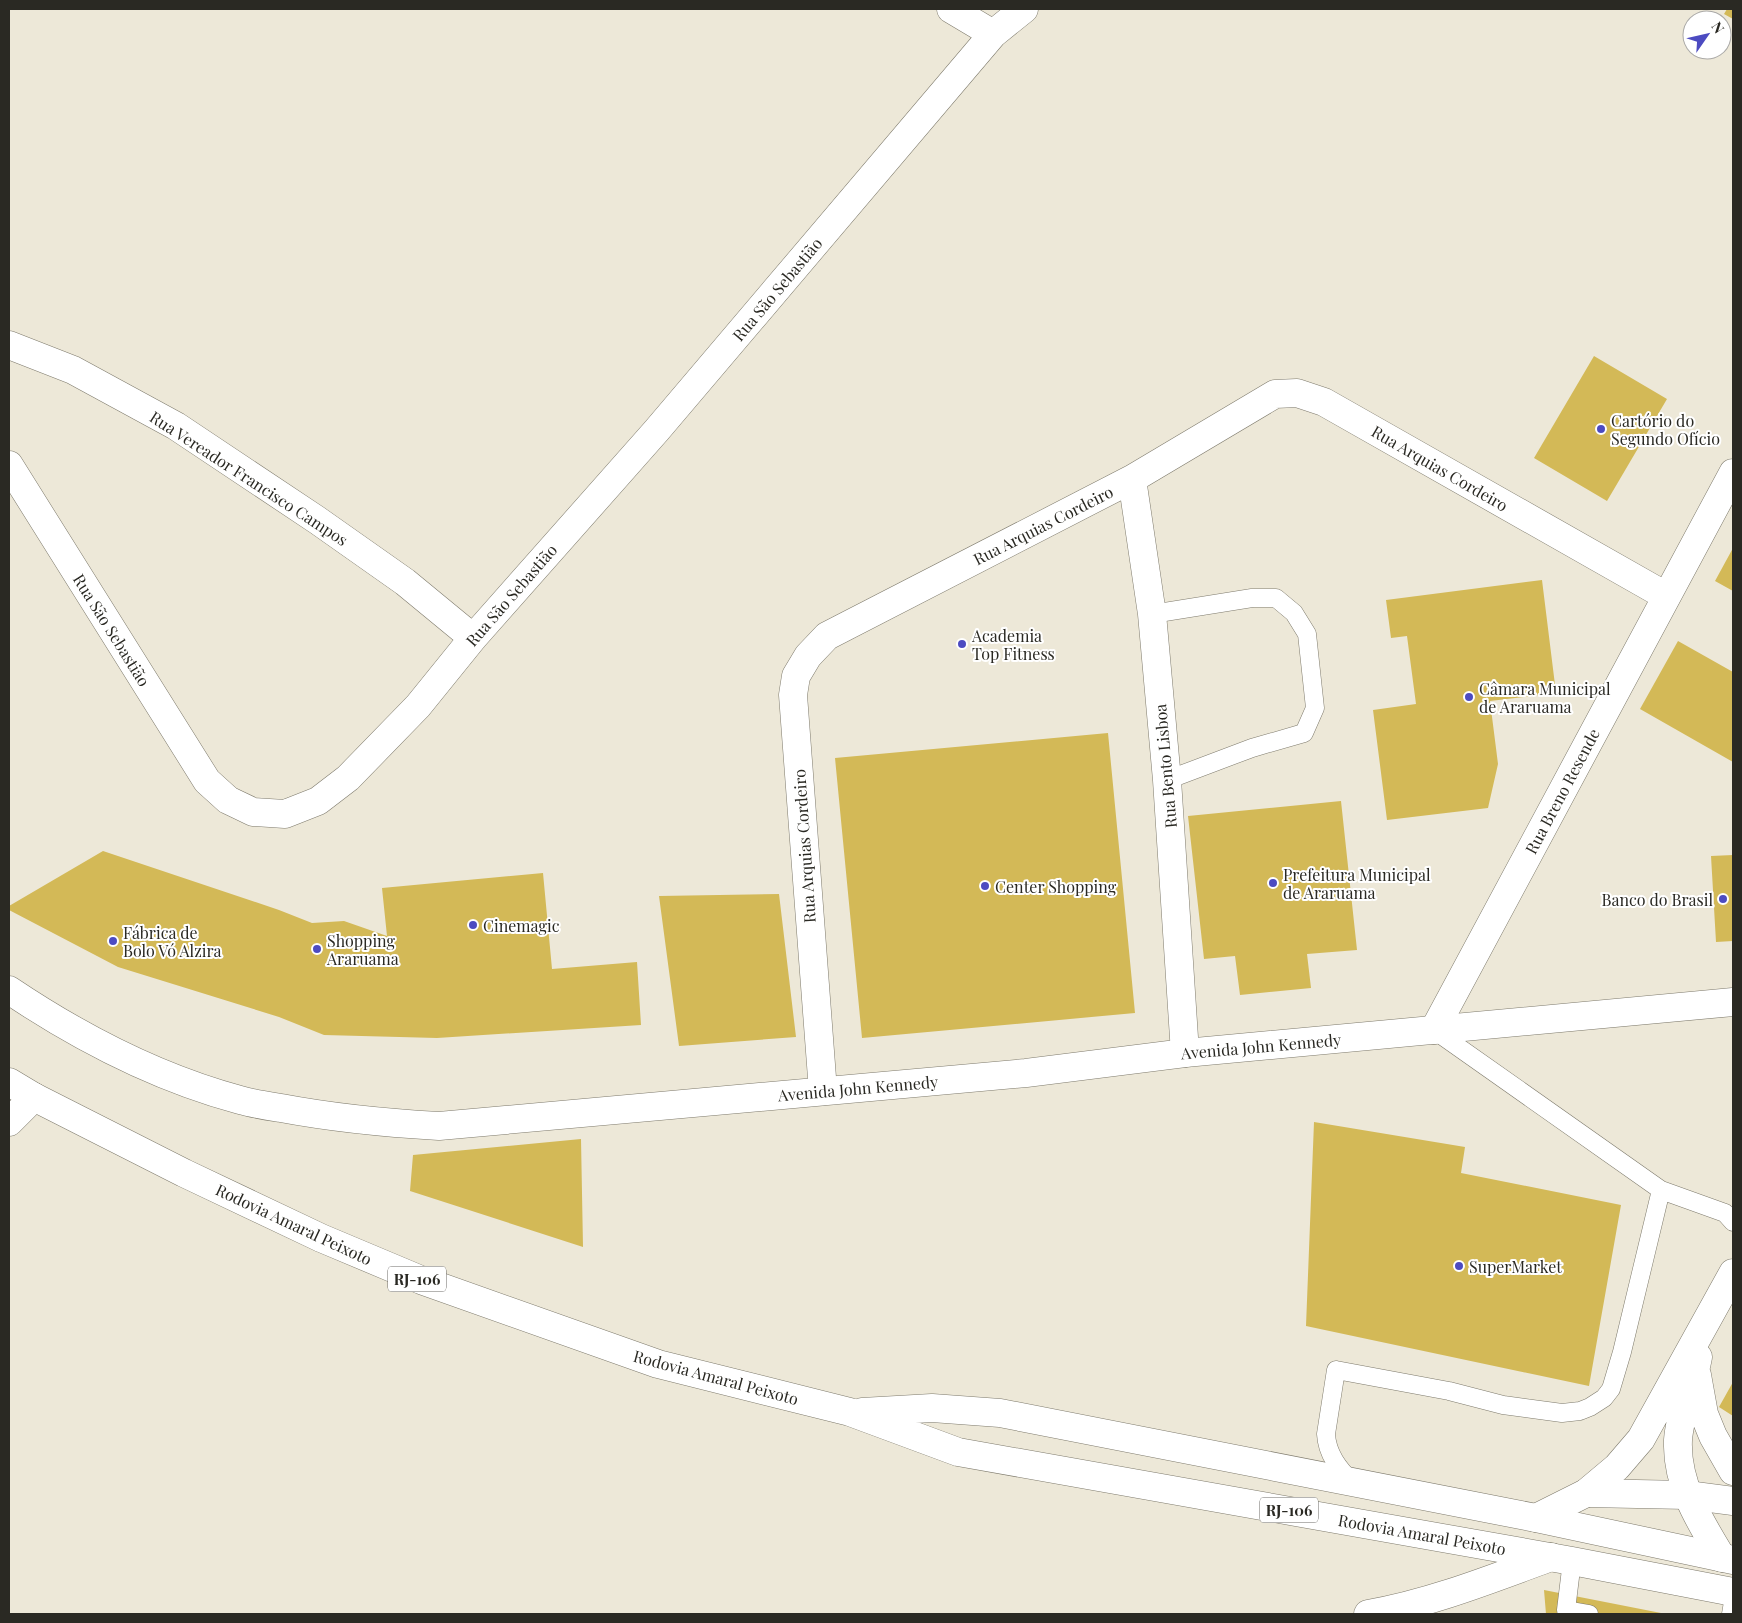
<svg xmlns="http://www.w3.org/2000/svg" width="1742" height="1623" font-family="'Playfair Display',serif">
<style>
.building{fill:#d3b957}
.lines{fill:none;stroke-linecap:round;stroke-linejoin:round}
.service-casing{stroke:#7e7a6c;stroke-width:19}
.minor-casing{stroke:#7e7a6c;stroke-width:29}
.tertiary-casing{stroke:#7e7a6c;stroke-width:29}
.secondary-casing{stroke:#7e7a6c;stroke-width:29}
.trunk-casing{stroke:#7e7a6c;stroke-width:29}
.service{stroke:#fff;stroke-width:18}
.minor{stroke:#fff;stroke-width:28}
.tertiary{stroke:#fff;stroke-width:28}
.secondary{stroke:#fff;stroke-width:28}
.trunk{stroke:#fff;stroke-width:28}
.poi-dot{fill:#4c4bc1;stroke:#fff;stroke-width:2}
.labels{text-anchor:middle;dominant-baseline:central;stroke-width:4;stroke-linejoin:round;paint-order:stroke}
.shield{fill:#fff;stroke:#6a6965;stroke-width:1}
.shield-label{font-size:15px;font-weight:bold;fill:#2a2923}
.street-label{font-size:16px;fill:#2a2923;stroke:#fff}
.poi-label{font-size:16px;fill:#2a2923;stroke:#fff;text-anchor:start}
</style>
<rect width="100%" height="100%" fill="#ede8d8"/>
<path class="building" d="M1727 9H1733V19L1724 14Z
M1594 356 1667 399 1607 501 1534 458Z
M1733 548V591L1715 581Z
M1542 580 1556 693 1490 701 1498 764 1488 808 1387 820 1373 710 1416 704 1407 636 1391 638 1386 600Z
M1678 641 1733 672V762L1640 709Z
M1108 733 1135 1013 862 1038 835 758Z
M1341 801 1357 950 1307 954 1311 988 1240 995 1235 956 1204 959 1188 816Z
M103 851 279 910 312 923 344 921 387 936 382 888 543 873 552 969 637 962 641 1025 437 1038 324 1035 279 1017 118 967 9 910V906Z
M1733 855V941L1716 942 1711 856Z
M779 894 796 1037 679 1046 659 896Z
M1314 1122 1465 1147 1461 1173 1621 1205 1589 1386 1306 1326Z
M581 1139 583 1247 410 1191 413 1155Z
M1733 1382V1416L1719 1407Z
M1544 1590 1661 1613V1614H1546Z"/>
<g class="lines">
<g class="service-casing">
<path id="service" d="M1152 614 1252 598H1276L1294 613 1307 634 1315 708 1304 733 1252 748 1167 780
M1434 1030 1661 1190 1725 1213 1733 1222
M1352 1482C1339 1469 1327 1454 1326 1434L1336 1370 1449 1391 1503 1405 1562 1413 1580 1411 1590 1407 1604 1398 1611 1389 1622 1352 1661 1190
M1572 1561 1566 1610 1589 1614
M1731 1614 1733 1602"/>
</g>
<g class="minor-casing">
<path id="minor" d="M951 9 993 34
M9 345 73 370 176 426 317 520 405 582 473 638
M9 465 207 781 228 800 253 812 285 814 318 801 348 778 418 706 473 638 657 430 993 34 1024 9
M1132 479 1152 614 1167 780 1185 1053
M1434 1030 1733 473
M823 1091 793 695 796 676 808 656 827 636 1132 479 1275 394 1297 393 1324 402 1666 596
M9 1122 34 1097
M1368 1614C1431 1603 1491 1579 1551 1557"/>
</g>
<g class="tertiary-casing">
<path id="tertiary" d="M1586 1493 1687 1495 1733 1501"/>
</g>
<g class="secondary-casing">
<path id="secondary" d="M9 990C79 1037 158 1078 240 1100 254 1104 268 1106 281 1108 334 1118 386 1123 439 1126L1026 1073 1185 1053 1733 1002
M1698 1357C1693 1385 1680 1412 1678 1440 1676 1484 1700 1522 1722 1558
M1697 1375 1704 1414 1713 1436 1733 1471
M1536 1518 1586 1493 1617 1467 1641 1439 1733 1273"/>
</g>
<g class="trunk-casing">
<path id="trunk" d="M9 1082 34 1097 184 1173 321 1238 421 1280 658 1364 850 1412 958 1452 1572 1561 1733 1592
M862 1412 932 1408 1000 1413 1536 1518 1733 1560"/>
</g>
<use href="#service" class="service"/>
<use href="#minor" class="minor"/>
<use href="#tertiary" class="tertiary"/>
<use href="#secondary" class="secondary"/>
<use href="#trunk" class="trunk"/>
</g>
<g class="poi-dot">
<circle cx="1601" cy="429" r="5"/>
<circle cx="962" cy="644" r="5"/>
<circle cx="1469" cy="697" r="5"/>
<circle cx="1273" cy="883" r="5"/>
<circle cx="985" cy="886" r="5"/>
<circle cx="1723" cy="899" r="5"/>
<circle cx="473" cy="925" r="5"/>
<circle cx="113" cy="941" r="5"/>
<circle cx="317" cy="949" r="5"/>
<circle cx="1459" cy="1266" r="5"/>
</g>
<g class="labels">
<g class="shield">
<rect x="388" y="1266.5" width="58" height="25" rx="4"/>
<rect x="1260" y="1497.5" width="58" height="25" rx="4"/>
</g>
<g class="shield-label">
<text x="417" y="1279">RJ-106</text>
<text x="1289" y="1510">RJ-106</text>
</g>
<g class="street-label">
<text transform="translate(777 289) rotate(-50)">Rua São Sebastião</text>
<text transform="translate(1440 468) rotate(30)">Rua Arquias Cordeiro</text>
<text transform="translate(249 478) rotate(33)">Rua Vereador Francisco Campos</text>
<text transform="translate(1043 525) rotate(-27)">Rua Arquias Cordeiro</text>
<text transform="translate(511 595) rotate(-49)">Rua São Sebastião</text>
<text transform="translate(112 630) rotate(58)">Rua São Sebastião</text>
<text transform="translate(1165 766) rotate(-95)">Rua Bento Lisboa</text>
<text transform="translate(1562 791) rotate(-62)">Rua Breno Resende</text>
<text transform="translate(804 846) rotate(-94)">Rua Arquias Cordeiro</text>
<text transform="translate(1261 1046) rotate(-5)">Avenida John Kennedy</text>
<text transform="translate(858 1088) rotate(-5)">Avenida John Kennedy</text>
<text transform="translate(294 1224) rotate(25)">Rodovia Amaral Peixoto</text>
<text transform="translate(716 1377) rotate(15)">Rodovia Amaral Peixoto</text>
<text transform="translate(1422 1534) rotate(10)">Rodovia Amaral Peixoto</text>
</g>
<g class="poi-label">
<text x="1611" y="420">Cartório do<tspan x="1611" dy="18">Segundo Ofício</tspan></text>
<text x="972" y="635">Academia<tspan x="972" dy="18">Top Fitness</tspan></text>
<text x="1479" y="688">Câmara Municipal<tspan x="1479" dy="18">de Araruama</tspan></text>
<text x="1283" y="874">Prefeitura Municipal<tspan x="1283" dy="18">de Araruama</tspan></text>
<text x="995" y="886">Center Shopping</text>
<text x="1713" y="899" text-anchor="end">Banco do Brasil</text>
<text x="483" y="925">Cinemagic</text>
<text x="123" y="932">Fábrica de<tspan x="123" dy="18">Bolo Vó Alzira</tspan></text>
<text x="327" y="940">Shopping<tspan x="327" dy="18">Araruama</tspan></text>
<text x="1469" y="1266">SuperMarket</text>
</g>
</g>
<rect width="1742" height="1623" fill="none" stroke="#2a2923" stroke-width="20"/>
<g transform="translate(1707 35) rotate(56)"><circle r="24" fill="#ffffff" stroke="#aaa9a7"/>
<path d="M0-4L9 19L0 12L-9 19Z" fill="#4c4bc1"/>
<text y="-8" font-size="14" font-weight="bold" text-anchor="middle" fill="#2a2923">N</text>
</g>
</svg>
